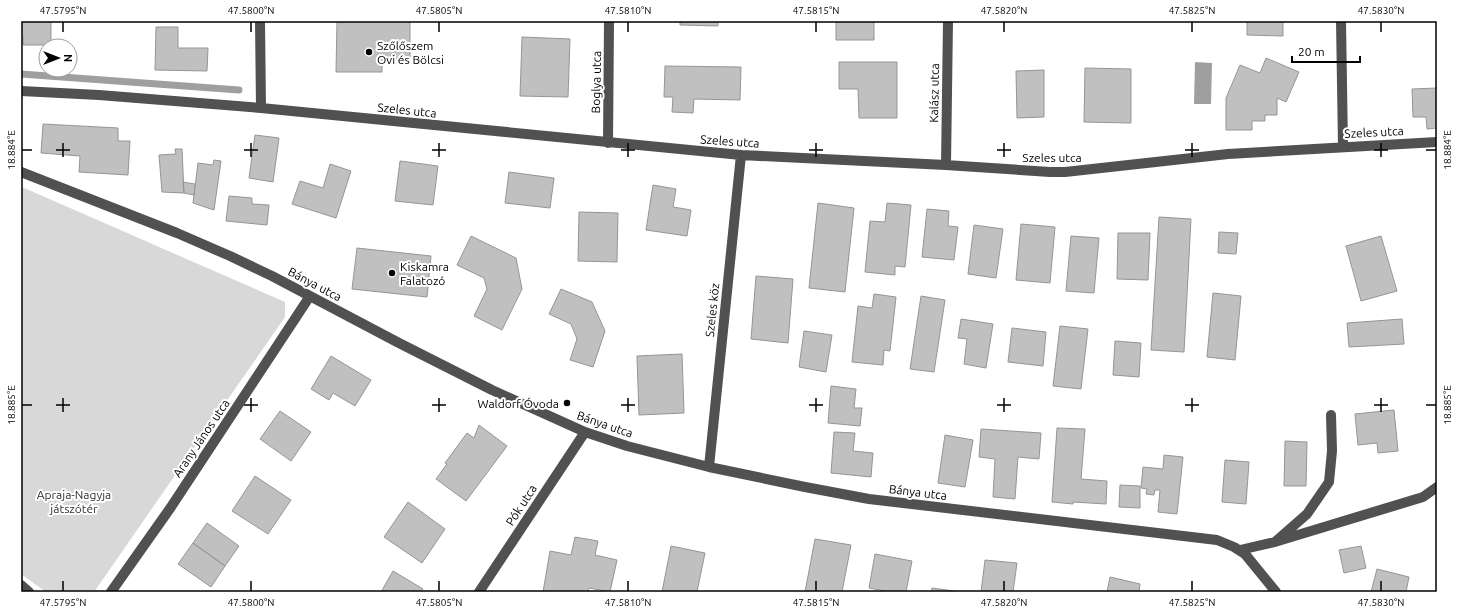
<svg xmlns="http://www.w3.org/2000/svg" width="1458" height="613" font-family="Ubuntu,sans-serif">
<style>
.green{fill:#d8d8d8}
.water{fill:#9f9f9f}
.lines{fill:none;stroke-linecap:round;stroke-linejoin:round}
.stream{stroke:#9f9f9f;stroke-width:7}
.building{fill:#c0c0c0;stroke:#959595}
.minor{stroke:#515151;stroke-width:10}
.ticks{fill:none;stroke:#000;stroke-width:1.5}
.poi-dot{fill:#000;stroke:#fff;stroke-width:1.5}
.labels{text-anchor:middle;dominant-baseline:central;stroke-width:4;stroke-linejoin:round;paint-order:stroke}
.poi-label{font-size:12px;fill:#000;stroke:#fff;text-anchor:start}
.street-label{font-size:12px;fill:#000;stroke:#fff}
.park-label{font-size:12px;fill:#2f2f2f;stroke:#fff}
.neatline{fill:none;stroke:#000;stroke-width:1.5}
.ticks-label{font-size:10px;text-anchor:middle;fill:#000}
</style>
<rect width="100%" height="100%" fill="#fff"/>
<path class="green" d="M22 187 285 302V317L94 592H46L21 574Z"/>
<path class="water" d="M1195 62 1212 63 1211 104H1194Z"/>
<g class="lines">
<path class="stream" d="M21 74 239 90"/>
</g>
<path class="building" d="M21 21H51V45H23V36H21Z
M337 21H410V59H382V72H336Z
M680 21H718V26L680 25Z
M836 21H874V40H836Z
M1240 21H1283V36L1247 35V22Z
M156 27H178V48H208L207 71 155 70Z
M522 37 570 39 568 97 520 96Z
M1266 58 1299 72 1286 102 1277 98V115H1265V121H1252V130H1226V98L1240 65 1260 73Z
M839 62H897V118H859L858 89H839Z
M665 66 741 67 740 100 694 99 693 113 672 112 673 97H664Z
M1085 68 1131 69V123L1084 122Z
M1044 70V117L1017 118 1016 71Z
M1437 88V128L1427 129 1426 117H1413L1412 89Z
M43 124 118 128V141H130L128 175 79 172 80 156 41 153Z
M255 135 279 138 273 182 249 178Z
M175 149H182L184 193 162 192 159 155 176 154Z
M214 160 221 161 214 210 193 203 198 163 213 165Z
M400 161 438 166 433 205 395 201Z
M330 164 351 171 336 218 292 204 300 181 323 188Z
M509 172 554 178 550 208 505 203Z
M183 182 195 184 194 195 184 193Z
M653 185 676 189 673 207 691 210 687 236 646 230Z
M229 196 252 198V204L269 205 267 225 226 221Z
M818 203 854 208 845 292 809 288Z
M887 203 911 205 905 267 895 266V275L865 272 870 221 885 222Z
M927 209 949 211 948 226 958 227 954 260 922 257Z
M579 212 618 213 617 262 578 261Z
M1159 217 1191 219 1184 352 1151 350Z
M1021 224 1055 227 1050 283 1016 280Z
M974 225 1003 229 996 278 968 274Z
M1219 232 1238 233 1236 254 1218 253Z
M1118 233H1150L1148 280 1117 279Z
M471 236 516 258 522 289 502 330 474 316 487 289 484 278 457 265Z
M1071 236 1099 238 1094 293 1066 291Z
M1381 236 1397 291 1361 301 1346 246Z
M357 248 431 256 427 297 352 289Z
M756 276 793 279 788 343 751 339Z
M561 289 592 302 605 331 593 367 570 360 577 339 571 324 549 314Z
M1213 293 1241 296 1235 360 1207 357Z
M874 294 896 297 890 351 884 350 883 365 852 362 858 306 872 308Z
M921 296 945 300 934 372 910 369Z
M961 319 993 324 986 368 964 364 967 339 958 338Z
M1402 319 1404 344 1349 347 1347 323Z
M1060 326 1088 329 1081 389 1053 386Z
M1012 328 1046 332 1043 366 1008 362Z
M804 331 832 335 826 372 799 367Z
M1115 341 1141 343 1139 377 1113 375Z
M682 354 684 413 639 415 637 356Z
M331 356 371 380 355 406 333 393 329 400 311 389Z
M831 386 856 389 854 408H862L860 426 828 423Z
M1394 410 1398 451 1378 453 1377 443 1358 445 1355 414Z
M280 411 311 432 291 461 260 439Z
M479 425 507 446 466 501 436 479 447 464 445 463 467 433 474 438Z
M1057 428 1085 429 1081 479 1107 481 1106 504 1073 502V504L1052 502Z
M981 429 1041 433 1039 459 1018 457 1015 499 993 497 995 459 979 457Z
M834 432 855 433 853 451 873 453 871 477 831 473Z
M945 435 973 440 965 487 938 483Z
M1285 441 1307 442 1306 486H1284Z
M1164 455 1183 457 1177 514 1158 512 1160 490H1155L1154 495 1146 494 1147 489 1141 488 1143 467 1163 469Z
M1225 460 1249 462 1246 504 1222 502Z
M255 476 291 500 268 534 232 511Z
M1120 485 1140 486V508L1119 507Z
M408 502 445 529 422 563 384 537Z
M207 523 239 546 225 566 193 543Z
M575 537 598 541 595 555 617 560 610 592 589 588 588 592H543L550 551 571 555Z
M815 539 851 545 842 592H805Z
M193 543 225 566 211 587 178 564Z
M671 546 705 553 697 592H662Z
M1361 546 1366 568 1344 573 1339 550Z
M875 554 912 561 906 592H890L869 588Z
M985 560 1017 563 1013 592H981Z
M1377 569 1409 577 1406 592H1371Z
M393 571 423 589 421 592H381Z
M1110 577 1140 584 1139 592H1107Z
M932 588 961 592H931Z"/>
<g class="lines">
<path class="minor" d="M260 21 261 108
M1341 21 1343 147
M21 91 99 95 261 108 741 155 946 165 1050 172H1065L1228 154 1437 142
M608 143 609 21
M946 165 948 21
M21 172 177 233 230 256 272 276 399 343 492 390 585 432 627 446 709 467 805 487 869 499 1217 540 1234 547 1245 554 1276 592
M709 467 741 155
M1278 541 1423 497 1437 487
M1240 550 1275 542 1307 514 1329 482 1332 451 1331 415
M21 585 29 592
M111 592 171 507 310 296
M479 592 585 432"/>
</g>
<path class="ticks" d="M63 22V32M251 22V32M439 22V32M628 22V32M816 22V32M1004 22V32M1192 22V32M1381 22V32M63 143V157M251 143V157M439 143V157M628 143V157M816 143V157M1004 143V157M1192 143V157M1381 143V157M22 150H32M56 150H70M244 150H258M432 150H446M621 150H635M809 150H823M997 150H1011M1185 150H1199M1374 150H1388M1426 150H1436M63 398V412M251 398V412M439 398V412M628 398V412M816 398V412M1004 398V412M1192 398V412M1381 398V412M22 405H32M56 405H70M244 405H258M432 405H446M621 405H635M809 405H823M997 405H1011M1185 405H1199M1374 405H1388M1426 405H1436M63 581V591M251 581V591M439 581V591M628 581V591M816 581V591M1004 581V591M1192 581V591M1381 581V591"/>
<g class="poi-dot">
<circle cx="369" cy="52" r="4"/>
<circle cx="392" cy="273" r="4"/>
<circle cx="567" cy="403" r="4"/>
</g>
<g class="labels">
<g class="poi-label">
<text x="377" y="45">Szőlőszem<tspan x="377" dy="14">Ovi és Bölcsi</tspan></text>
<text x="400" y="266">Kiskamra<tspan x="400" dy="14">Falatozó</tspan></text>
<text x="559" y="403" text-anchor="end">Waldorf Óvoda</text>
</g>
<g class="street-label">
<text transform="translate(596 82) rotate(-89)">Boglya utca</text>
<text transform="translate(934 93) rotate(-89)">Kalász utca</text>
<text transform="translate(407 110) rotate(6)">Szeles utca</text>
<text transform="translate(1374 132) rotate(-3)">Szeles utca</text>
<text transform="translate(730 141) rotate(4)">Szeles utca</text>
<text x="1052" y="157">Szeles utca</text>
<text transform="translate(315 284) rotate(28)">Bánya utca</text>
<text transform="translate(712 310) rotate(-84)">Szeles köz</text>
<text transform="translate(605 424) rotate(19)">Bánya utca</text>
<text transform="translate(201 438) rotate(-56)">Arany János utca</text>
<text transform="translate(918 492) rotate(7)">Bánya utca</text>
<text transform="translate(521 505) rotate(-57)">Pók utca</text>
</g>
<g class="park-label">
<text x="74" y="494">Apraja-Nagyja<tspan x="74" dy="14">játszótér</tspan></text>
</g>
</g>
<rect width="1458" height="613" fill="none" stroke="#ffffff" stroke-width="44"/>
<g transform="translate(58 58) rotate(90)"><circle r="19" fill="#ffffff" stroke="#999999"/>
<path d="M0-3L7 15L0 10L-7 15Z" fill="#000000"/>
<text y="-6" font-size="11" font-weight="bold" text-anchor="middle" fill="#000000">N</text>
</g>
<path d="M1292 56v6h68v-6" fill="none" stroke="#000000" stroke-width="2"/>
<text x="1298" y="56" font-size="12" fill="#000000" stroke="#ffffff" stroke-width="3" paint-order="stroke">20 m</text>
<rect x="22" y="22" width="1414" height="569" class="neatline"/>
<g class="ticks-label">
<text x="63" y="14">47.5795°N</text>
<text x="251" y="14">47.5800°N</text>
<text x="439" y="14">47.5805°N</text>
<text x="628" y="14">47.5810°N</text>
<text x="816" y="14">47.5815°N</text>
<text x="1004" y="14">47.5820°N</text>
<text x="1192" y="14">47.5825°N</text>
<text x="1381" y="14">47.5830°N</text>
<text transform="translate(1447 150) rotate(-90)" y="4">18.884°E</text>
<text transform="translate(11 150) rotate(-90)" y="4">18.884°E</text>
<text transform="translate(1447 405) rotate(-90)" y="4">18.885°E</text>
<text transform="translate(11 405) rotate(-90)" y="4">18.885°E</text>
<text x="63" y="606">47.5795°N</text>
<text x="251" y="606">47.5800°N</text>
<text x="439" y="606">47.5805°N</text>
<text x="628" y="606">47.5810°N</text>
<text x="816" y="606">47.5815°N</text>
<text x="1004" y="606">47.5820°N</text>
<text x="1192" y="606">47.5825°N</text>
<text x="1381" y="606">47.5830°N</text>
</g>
</svg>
